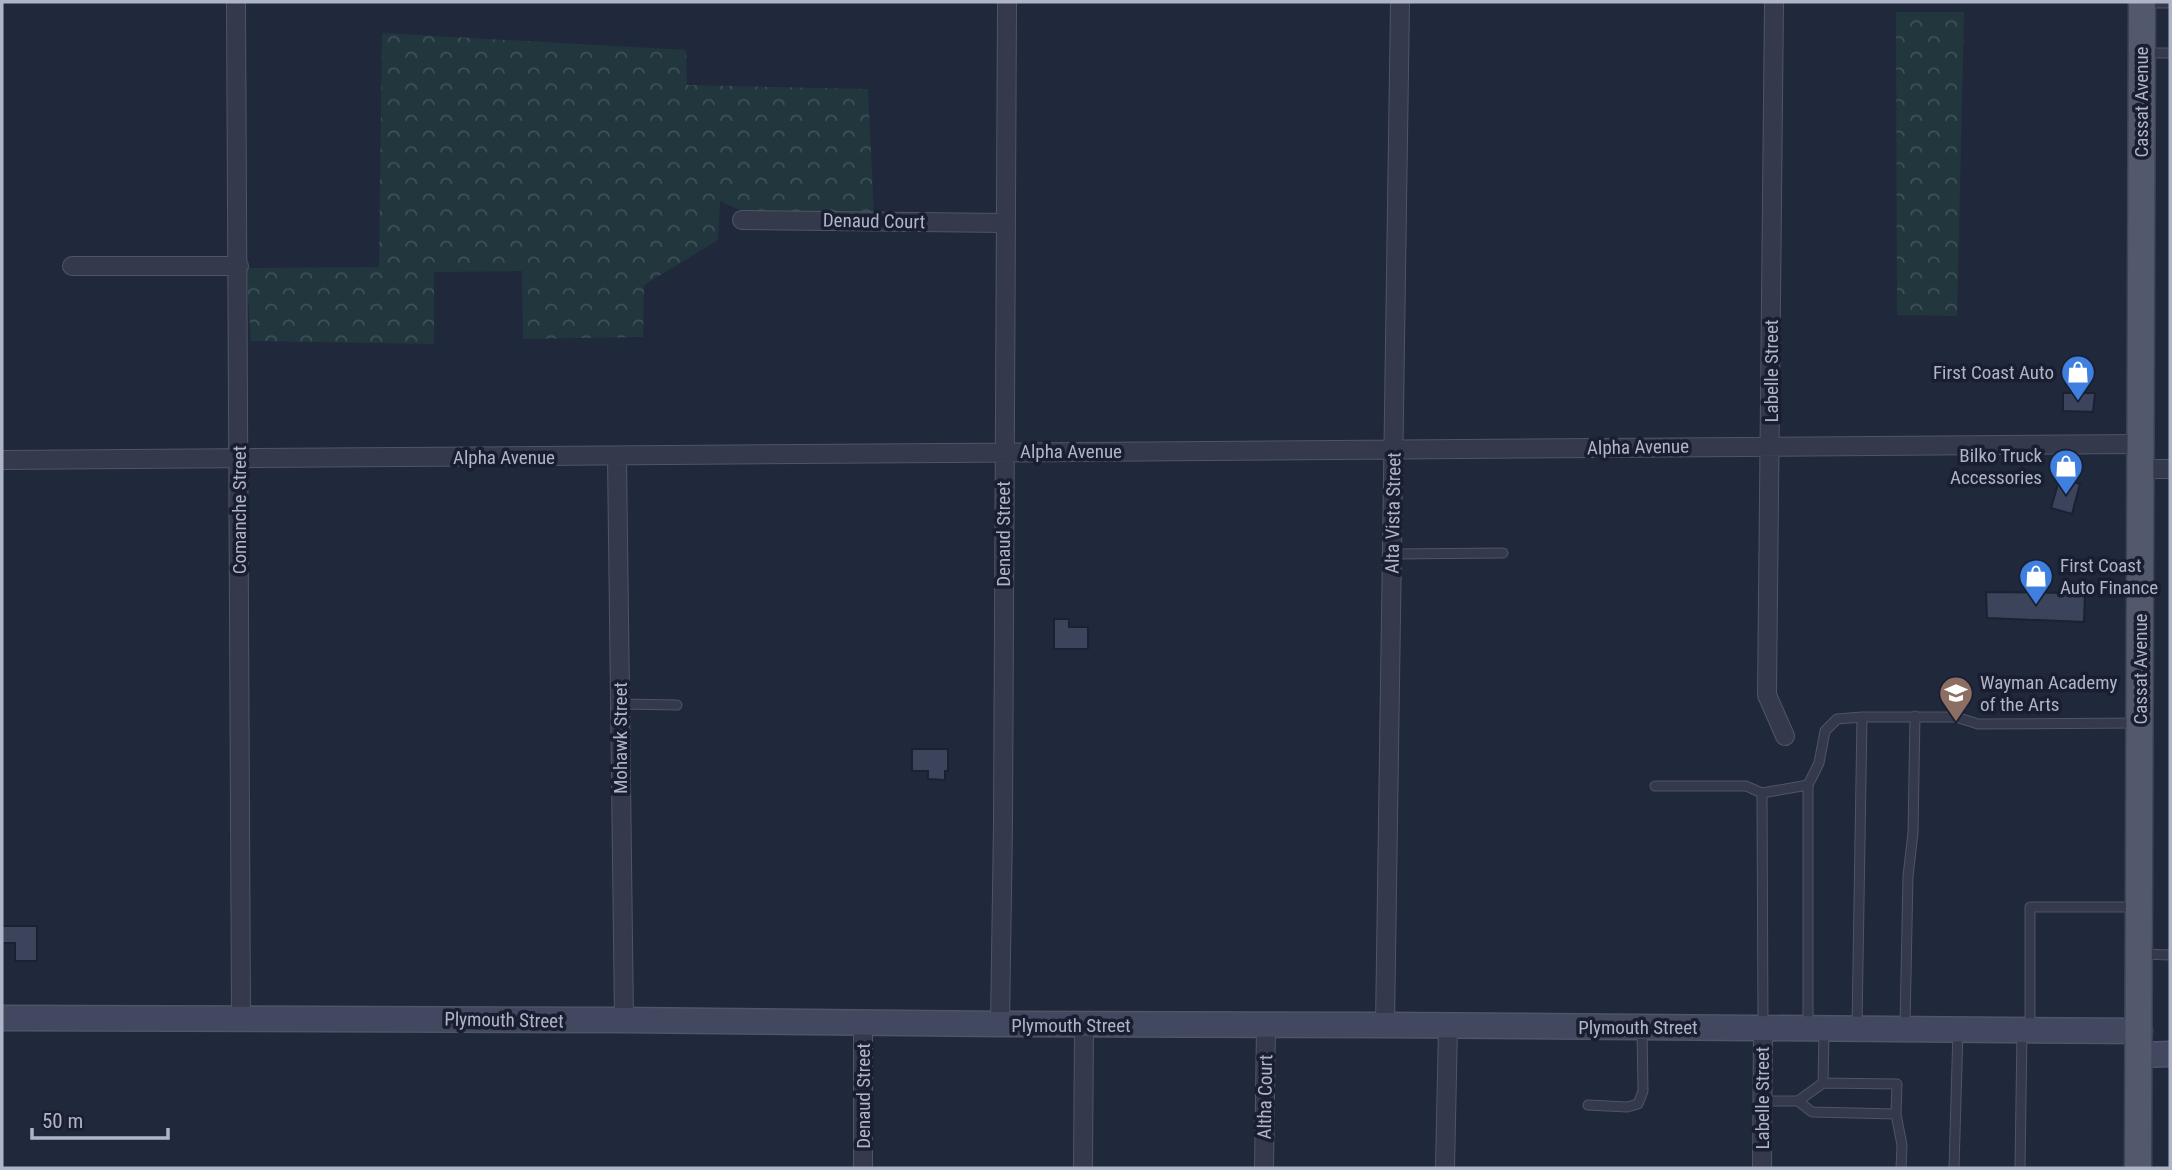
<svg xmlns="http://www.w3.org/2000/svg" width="2172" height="1170" font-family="'Roboto Condensed',sans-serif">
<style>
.forest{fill:url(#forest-crowns)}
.building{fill:#3c445c;stroke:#1b2132;stroke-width:2}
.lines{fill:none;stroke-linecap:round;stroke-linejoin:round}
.lane-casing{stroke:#4f5566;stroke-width:11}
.street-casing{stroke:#4f5566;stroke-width:20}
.secondary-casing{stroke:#4f5566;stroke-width:27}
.primary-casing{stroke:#3d4355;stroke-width:29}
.lane{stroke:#343a4c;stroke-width:9}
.street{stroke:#343a4c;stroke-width:18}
.secondary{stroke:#42485f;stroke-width:24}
.primary{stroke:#52596c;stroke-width:26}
.labels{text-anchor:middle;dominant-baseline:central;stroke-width:7;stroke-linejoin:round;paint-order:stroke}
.street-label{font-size:19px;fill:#afb5c8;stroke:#191f30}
.poi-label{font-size:19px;fill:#afb5c8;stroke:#191f30;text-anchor:end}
</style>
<defs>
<pattern id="forest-crowns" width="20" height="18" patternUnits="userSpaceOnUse" patternTransform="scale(1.75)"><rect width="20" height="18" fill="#22363d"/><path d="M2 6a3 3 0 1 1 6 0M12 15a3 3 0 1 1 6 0" fill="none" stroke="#405158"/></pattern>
</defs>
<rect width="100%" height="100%" fill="#20283c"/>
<path class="forest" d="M1896 12H1964L1957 316 1897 315Z
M382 33 686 50 687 85 868 89 874 216 742 211 720 201 718 240 644 285 643 337 523 339 522 271 434 272V344L251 341 246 268 379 267Z"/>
<path class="building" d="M2063 393H2095L2093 412 2063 411Z
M2060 477 2080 484 2072 514 2051 508Z
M1986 592 2085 593 2084 622 1987 618Z
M1054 619H1069V627H1088V649H1054Z
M912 749H948V771H945V780L928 779V771H912Z
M2 926H37V961H15V943H2Z"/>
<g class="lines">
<g class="lane-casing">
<path id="lane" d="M2143 3H2170
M2143 53H2170
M1393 554 1503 553
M620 704 677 705
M1862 717H1956L1978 724 2138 723
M1655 786H1746L1762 793
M2141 954 2170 955
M1808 1025V785
M1905 1026 1908 876 1913 833 1915 716
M1763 1027 1762 793 1808 785 1819 763 1825 731 1837 719 1862 717 1857 1027
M2030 1029V907H2135
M1823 1083 1897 1084 1896 1114
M1763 1101H1798L1823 1083 1824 1032
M1798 1101 1812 1112 1896 1114 1902 1145 1901 1168
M1588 1105 1627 1107 1638 1104 1643 1091 1642 1029
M1954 1168 1958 1030
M2020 1168 2022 1032"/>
</g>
<g class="street-casing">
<path id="street" d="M236 2 241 1018
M1774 2 1767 695 1785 736
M742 220 1006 223
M72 266H239
M617 457 624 1020
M2 460 2140 444
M2140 469H2170
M1000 1024 1003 824 1007 2
M1385 1025 1400 2
M863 1168V1023
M1083 1168 1084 1025
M1264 1168 1266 1026
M1445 1168 1448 1026
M1762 1168 1763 1028"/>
</g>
<g class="secondary-casing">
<path id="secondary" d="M2 1018 624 1020 1000 1024 1385 1025 2140 1031
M2140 1055 2170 1054"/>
</g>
<g class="primary-casing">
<path id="primary" d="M2138 1168 2142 2"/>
</g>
<use href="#lane" class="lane"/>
<use href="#street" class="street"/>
<use href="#secondary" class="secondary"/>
<use href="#primary" class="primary"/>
</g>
<defs>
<g id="shop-pin" transform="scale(1.75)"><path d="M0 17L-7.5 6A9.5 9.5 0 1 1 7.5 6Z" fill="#3f7fe0" stroke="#191f30"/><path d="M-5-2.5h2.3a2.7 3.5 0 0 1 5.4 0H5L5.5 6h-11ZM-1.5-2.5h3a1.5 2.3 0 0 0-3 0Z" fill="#fff"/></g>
<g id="school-pin" transform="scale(1.75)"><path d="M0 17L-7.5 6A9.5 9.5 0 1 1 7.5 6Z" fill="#8d6e63" stroke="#191f30"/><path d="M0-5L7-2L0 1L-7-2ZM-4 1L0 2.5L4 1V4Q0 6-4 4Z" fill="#fff"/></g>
</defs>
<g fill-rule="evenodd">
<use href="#shop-pin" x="2078" y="372"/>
<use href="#shop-pin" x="2066" y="466"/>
<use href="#shop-pin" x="2036" y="576"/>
<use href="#school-pin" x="1956" y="693"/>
</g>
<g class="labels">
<g class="street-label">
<text transform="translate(2141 102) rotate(-90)">Cassat Avenue</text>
<text transform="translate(874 221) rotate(1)">Denaud Court</text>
<text transform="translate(1771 371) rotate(-90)">Labelle Street</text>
<text transform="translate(1638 447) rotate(-1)">Alpha Avenue</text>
<text x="1071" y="451">Alpha Avenue</text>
<text x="504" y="457">Alpha Avenue</text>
<text transform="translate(239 510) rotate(-90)">Comanche Street</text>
<text transform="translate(1393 513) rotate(-89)">Alta Vista Street</text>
<text transform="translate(1003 534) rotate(-90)">Denaud Street</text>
<text transform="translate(2140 669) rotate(-90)">Cassat Avenue</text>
<text transform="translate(620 738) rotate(-90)">Mohawk Street</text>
<text transform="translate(504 1020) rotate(1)">Plymouth Street</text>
<text x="1071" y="1025">Plymouth Street</text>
<text x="1638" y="1027">Plymouth Street</text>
<text transform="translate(863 1096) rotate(-90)">Denaud Street</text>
<text transform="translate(1265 1097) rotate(-89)">Altha Court</text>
<text transform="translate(1762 1098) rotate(-90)">Labelle Street</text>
</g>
<g class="poi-label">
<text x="2054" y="372">First Coast Auto</text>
<text x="2042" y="455">Bilko Truck<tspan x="2042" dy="22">Accessories</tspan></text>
<text x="2060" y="565" text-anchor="start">First Coast<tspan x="2060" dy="22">Auto Finance</tspan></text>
<text x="1980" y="682" text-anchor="start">Wayman Academy<tspan x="1980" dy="22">of the Arts</tspan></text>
</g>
</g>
<rect width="2172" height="1170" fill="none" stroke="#afb5c8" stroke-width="7"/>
<path d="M32 1128v10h136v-10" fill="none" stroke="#afb5c8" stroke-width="3.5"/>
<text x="42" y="1128" font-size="21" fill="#afb5c8" stroke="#191f30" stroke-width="5" paint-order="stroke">50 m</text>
</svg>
